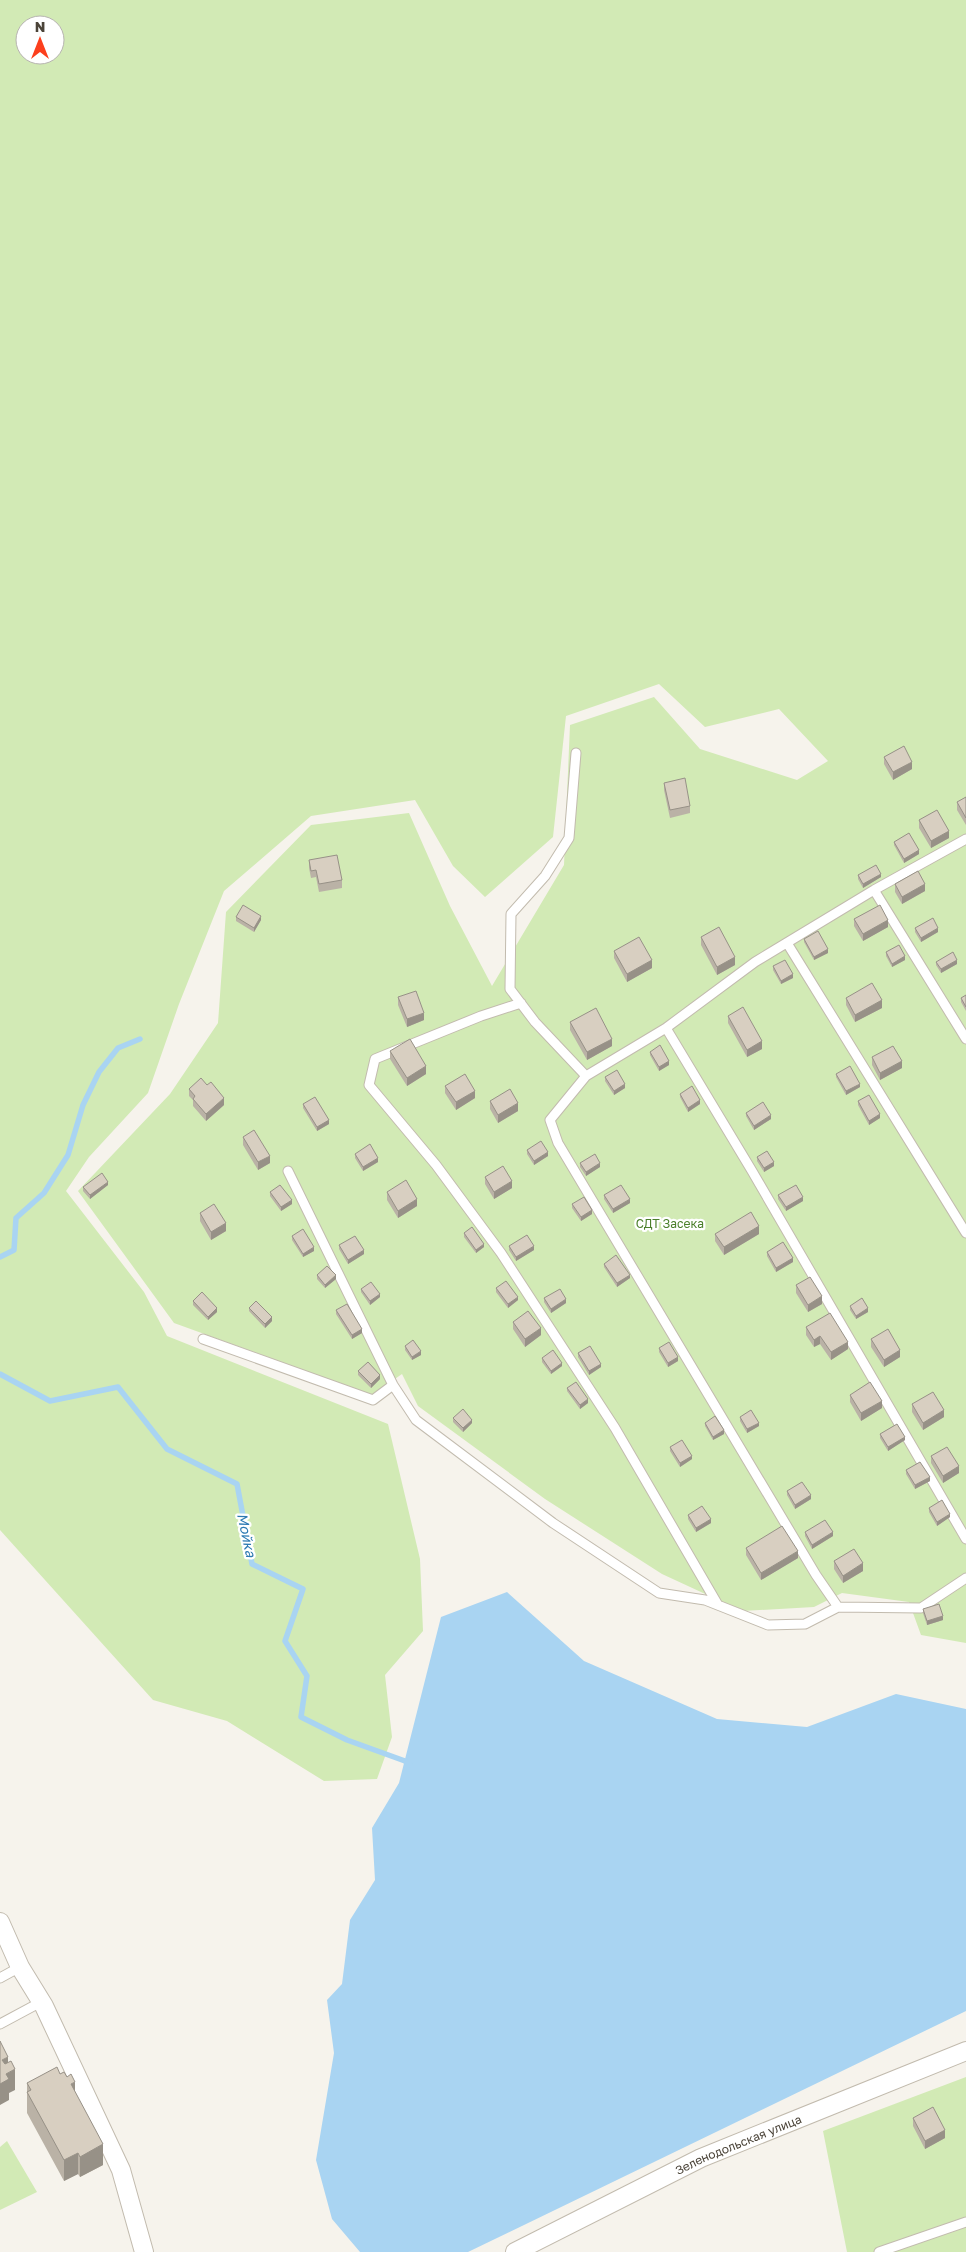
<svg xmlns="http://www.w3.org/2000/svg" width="966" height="2252" font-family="'Golos Text',sans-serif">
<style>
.green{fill:#d2eab5;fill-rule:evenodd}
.water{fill:#a9d4f2}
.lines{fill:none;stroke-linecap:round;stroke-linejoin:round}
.stream{stroke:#a9d4f2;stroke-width:5.5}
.lane-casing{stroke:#c2bbae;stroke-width:11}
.street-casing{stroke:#c2bbae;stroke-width:20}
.lane{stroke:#fff;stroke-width:9}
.street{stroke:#fff;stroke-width:18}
.wall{fill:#bab2a6}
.shaded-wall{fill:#979187}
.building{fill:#d8cfc1;stroke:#979187}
.labels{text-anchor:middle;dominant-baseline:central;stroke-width:4.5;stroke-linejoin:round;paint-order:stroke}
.park-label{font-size:12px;fill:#4a7f2a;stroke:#fff}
.street-label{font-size:12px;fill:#4b4439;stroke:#fff}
.water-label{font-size:14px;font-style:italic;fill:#2e7ab2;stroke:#fff}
</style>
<rect width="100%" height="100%" fill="#f6f3ec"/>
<path class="green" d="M0 0H966V1643L921 1635 909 1602 842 1593 814 1607 742 1611 662 1574 545 1499 418 1406 402 1374 372 1395 174 1323 78 1191 170 1094 218 1023 226 912 311 825 409 813 450 906 492 986 564 865 570 725 654 697 700 749 797 780 828 761 779 709 705 727 659 684 566 716 553 837 485 897 453 866 415 800 311 816 224 891 179 1004 148 1093 89 1157 66 1191 144 1292 167 1336 388 1424 420 1559 423 1631 385 1675 392 1737 377 1779 324 1781 227 1721 153 1700 0 1530ZM25 25H55V55H25Z
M966 2077V2252H847L823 2131Z
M7 2141 37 2192 0 2210V2147Z"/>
<path class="water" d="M507 1592 584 1661 717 1719 807 1727 896 1694 966 1709V2011L468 2252H360L332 2219 316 2160 334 2053 327 2000 342 1984 350 1920 375 1880 372 1828 399 1783 441 1617Z"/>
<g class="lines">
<path class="stream" d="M0 1257 14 1250 16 1218 44 1193 68 1155 83 1105 99 1072 118 1048 140 1039
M0 1374 50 1401 118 1387 167 1449 237 1484 252 1564 303 1589 285 1641 307 1676 301 1717 347 1740 405 1761 410 1765"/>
<g class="lane-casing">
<path id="lane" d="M576 753 569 838 545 876 511 914 510 989 535 1022 586 1076
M874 890 966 1039
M787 943 966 1233
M521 1003 481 1016 375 1059 369 1085 436 1165 501 1253 615 1428 718 1605
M666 1028 752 1171 966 1539
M288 1171 393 1385 416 1420 553 1523 659 1593 705 1600 768 1625 805 1624 838 1607 921 1608 966 1578
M203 1339 373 1400 393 1385
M838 1607 816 1575 558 1143 550 1120 586 1076 666 1028 755 962 874 890 966 839
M0 1978 20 1967
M0 2024 41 2002
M879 2252 966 2222"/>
</g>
<g class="street-casing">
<g id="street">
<path d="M0 1922 20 1967 44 2006 121 2170 144 2252"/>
<path id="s1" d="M515 2252 701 2158 966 2051"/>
</g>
</g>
<use href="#lane" class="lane"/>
<use href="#street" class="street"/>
</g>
<path class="wall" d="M884 757 912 769 893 780 884 764Z
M664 783 690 806V813L670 818 664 790Z
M966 797V825L957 810V802Z
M919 820 949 838 931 848 919 828Z
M894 842 919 854 904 863 894 845Z
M309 860 342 880V888L319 892 316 877 311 878 309 868Z
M858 875 881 877 863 888 858 879Z
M895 884 925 891 902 904 895 892Z
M236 917 261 920 254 932 236 921Z
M854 919 888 927 863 941 854 926Z
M915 928 938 932 921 942 915 932Z
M701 937 735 965 717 975 701 945Z
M804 939 828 953 814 960 804 942Z
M614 951 652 968 627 982 614 958Z
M886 952 905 960 892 967 886 956Z
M936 962 957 964 941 973 936 965Z
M773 966 793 978 781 984 773 970Z
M966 995V1011L961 1002V998Z
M398 997 424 1020 407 1027 398 1005Z
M846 998 882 1008 855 1022 846 1005Z
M728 1016 762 1049 747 1057 728 1023Z
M570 1022 612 1046 587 1060 570 1030Z
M390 1051 426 1074 407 1086 390 1059Z
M650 1052 669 1065 659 1071 650 1055Z
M872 1057 902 1068 880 1080 872 1065Z
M836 1074 860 1087 846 1095 836 1077Z
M605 1077 625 1088 614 1095 605 1081Z
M445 1086 475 1098 456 1110 445 1093Z
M189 1089 224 1105 206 1121 193 1106V1100L189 1096Z
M680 1094 700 1104 688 1112 680 1097Z
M490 1101 518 1111 498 1123 490 1109Z
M858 1101 880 1118 869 1125 858 1105Z
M303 1104 329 1124 317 1131 303 1108Z
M746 1113 771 1119 754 1130 746 1116Z
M243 1137 270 1163 258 1170 243 1145Z
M527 1150 548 1156 534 1165 527 1154Z
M355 1154 378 1162 363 1171 355 1158Z
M757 1157 774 1166 764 1172 757 1161Z
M580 1163 600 1167 586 1176 580 1167Z
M485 1177 512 1188 494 1199 485 1184Z
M108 1185 90 1199 83 1191V1187Z
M270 1192 292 1204 281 1211 270 1196Z
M387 1192 417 1206 398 1218 387 1200Z
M604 1195 630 1203 613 1213 604 1199Z
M778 1195 803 1201 786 1211 778 1199Z
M572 1204 592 1214 581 1221 572 1208Z
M200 1213 226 1231 211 1240 200 1221Z
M464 1233 484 1247 476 1253 464 1237Z
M715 1234H759L724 1255 715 1241Z
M292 1236 314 1251 303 1257 292 1240Z
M339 1245 364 1254 348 1264 339 1249Z
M509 1246 534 1250 516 1261 509 1250Z
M767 1252 793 1262 776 1272 767 1256Z
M604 1264 630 1278 617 1287 604 1267Z
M317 1275 336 1279 325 1288 317 1279Z
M796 1285 822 1304 808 1312 796 1293Z
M496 1288 518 1300 508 1308 496 1292Z
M361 1289 380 1297 370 1305 361 1292Z
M544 1298 566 1303 551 1313 544 1302Z
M193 1301 217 1312 208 1320 193 1305Z
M850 1306 868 1312 856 1319 850 1310Z
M249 1308 272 1321 265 1328 249 1311Z
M336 1310 362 1333 352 1339 336 1314Z
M513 1322 541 1335 525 1347 513 1329Z
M806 1327 848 1349 831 1360 820 1344 814 1347 806 1335Z
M871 1339 900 1357 884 1367 871 1347Z
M405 1346 421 1355 412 1360 405 1350Z
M659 1348 678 1361 668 1367 659 1352Z
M578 1353 601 1367 589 1375 578 1357Z
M542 1358 562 1366 551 1374 542 1362Z
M358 1371 380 1379 371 1388 358 1375Z
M567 1388 588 1403 580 1409 567 1391Z
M850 1395 882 1408 861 1421 850 1402Z
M912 1404 944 1417 923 1430 912 1412Z
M740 1417 759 1426 747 1433 740 1421Z
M453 1418 472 1423 463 1432 453 1422Z
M705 1423 724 1434 713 1440 705 1426Z
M880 1434 905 1440 888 1451 880 1438Z
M670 1447 692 1459 680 1467 670 1451Z
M931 1456 959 1473 943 1483 931 1463Z
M906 1470 930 1481 915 1489 906 1474Z
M787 1491 811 1499 795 1509 787 1495Z
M929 1508 950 1517 937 1526 929 1512Z
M688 1515 711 1523 696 1532 688 1519Z
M805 1532 833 1536 812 1549 805 1536Z
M746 1548 798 1558 761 1580 746 1555Z
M834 1561 863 1571 843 1583 834 1569Z
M923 1609 943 1620 927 1625 923 1613Z
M60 2074 75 2092 103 2165 80 2177 78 2174 64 2181 27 2113V2083Z
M913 2118 945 2138 925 2149 913 2126Z"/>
<path class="shaded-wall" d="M912 762V769L893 780V772Z
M949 831V838L931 848V841Z
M919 850V854L904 863V859Z
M881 874V877L863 888V884Z
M925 884V891L902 904V897Z
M261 916V920L254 932V928Z
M888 920V927L863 941V934Z
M938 928V932L921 942V938Z
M828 949V953L814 960V957Z
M905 956V960L892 967V964Z
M735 957V965L717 975V967Z
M652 960V968L627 982V974Z
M957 960V964L941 973V969Z
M793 974V978L781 984V981Z
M882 1000V1008L855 1022V1015Z
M424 1013V1020L407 1027V1019Z
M612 1039V1046L587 1060V1052Z
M762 1041V1049L747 1057V1050Z
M669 1061V1065L659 1071V1067Z
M902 1061V1068L880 1080V1073Z
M426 1066V1074L407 1086V1078Z
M625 1084V1088L614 1095V1091Z
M860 1084V1087L846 1095V1091Z
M475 1091V1098L456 1110V1102Z
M224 1098V1105L206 1121V1114Z
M700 1100V1104L688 1112V1108Z
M518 1103V1111L498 1123V1115Z
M880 1114V1118L869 1125V1121Z
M771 1115V1119L754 1130V1126Z
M329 1120V1124L317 1131V1127Z
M548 1152V1156L534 1165V1161Z
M270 1156V1163L258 1170V1162Z
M378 1158V1162L363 1171V1167Z
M774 1162V1166L764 1172V1168Z
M600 1163V1167L586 1176V1172Z
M512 1181V1188L494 1199V1192Z
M108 1182V1185L90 1199V1195Z
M803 1197V1201L786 1211V1207Z
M417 1199V1206L398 1218V1211Z
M630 1199V1203L613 1213V1209Z
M292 1200V1204L281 1211V1207Z
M592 1210V1214L581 1221V1217Z
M226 1223V1231L211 1240V1232Z
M759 1226V1234L724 1255V1247Z
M484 1244V1247L476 1253V1250Z
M534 1246V1250L516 1261V1257Z
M314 1247V1251L303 1257V1254Z
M364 1250V1254L348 1264V1260Z
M793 1258V1262L776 1272V1268Z
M336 1275V1279L325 1288V1285Z
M630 1275V1278L617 1287V1283Z
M380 1294V1297L370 1305V1301Z
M822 1296V1304L808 1312V1305Z
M518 1297V1300L508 1308V1304Z
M566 1299V1303L551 1313V1309Z
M217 1308V1312L208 1320V1317Z
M868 1308V1312L856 1319V1316Z
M272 1317V1321L265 1328V1324Z
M541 1328V1335L525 1347V1339Z
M362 1329V1333L352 1339V1335Z
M820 1336V1344L814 1347V1340Z
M848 1342V1349L831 1360V1352Z
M900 1350V1357L884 1367V1360Z
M421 1351V1355L412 1360V1357Z
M678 1357V1361L668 1367V1363Z
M562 1363V1366L551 1374V1371Z
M601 1364V1367L589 1375V1371Z
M380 1375V1379L371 1388V1384Z
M588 1399V1403L580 1409V1405Z
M882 1401V1408L861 1421V1413Z
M944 1410V1417L923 1430V1423Z
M472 1420V1423L463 1432V1428Z
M759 1423V1426L747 1433V1429Z
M724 1430V1434L713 1440V1437Z
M905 1437V1440L888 1451V1447Z
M692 1456V1459L680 1467V1463Z
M959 1466V1473L943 1483V1476Z
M930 1477V1481L915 1489V1485Z
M811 1495V1499L795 1509V1505Z
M950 1514V1517L937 1526V1522Z
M711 1519V1523L696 1532V1528Z
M833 1532V1536L812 1549V1545Z
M798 1551V1558L761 1580V1573Z
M863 1563V1571L843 1583V1576Z
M943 1616V1620L927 1625V1621Z
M8 2057V2073L15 2069V2090L9 2093V2100L0 2105V2084L2 2060Z
M75 2082V2103L71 2084Z
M945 2130V2138L925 2149V2141Z
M103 2144V2165L80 2177V2157Z
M78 2153V2174L64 2181V2160Z"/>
<path class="building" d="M904 746 912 762 893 772 884 757Z
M685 778 690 806 670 810 664 783Z
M966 797V818L957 802Z
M937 810 949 831 931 841 919 820Z
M909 833 919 850 904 859 894 842Z
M337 855 342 880 319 884 316 870 311 871 309 860Z
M876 865 881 874 863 884 858 875Z
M918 871 925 884 902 897 895 884Z
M243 905 261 916 254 928 236 917Z
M880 905 888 920 863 934 854 919Z
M933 918 938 928 921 938 915 928Z
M719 927 735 957 717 967 701 937Z
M818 931 828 949 814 957 804 939Z
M639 937 652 960 627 974 614 951Z
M899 945 905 956 892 964 886 952Z
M953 952 957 960 941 969 936 962Z
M785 960 793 974 781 981 773 966Z
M872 983 882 1000 855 1015 846 998Z
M416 991 424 1013 407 1019 398 997Z
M966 995V1007L961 998Z
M743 1007 762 1041 747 1050 728 1016Z
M596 1008 612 1039 587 1052 570 1022Z
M410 1039 426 1066 407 1078 390 1051Z
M660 1045 669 1061 659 1067 650 1052Z
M893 1046 902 1061 880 1073 872 1057Z
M850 1066 860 1084 846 1091 836 1074Z
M617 1070 625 1084 614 1091 605 1077Z
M465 1074 475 1091 456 1102 445 1086Z
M201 1078 207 1085 211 1082 224 1098 206 1114 193 1099 195 1096 189 1089Z
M692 1086 700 1100 688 1108 680 1094Z
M510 1089 518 1103 498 1115 490 1101Z
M869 1095 880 1114 869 1121 858 1101Z
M315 1097 329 1120 317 1127 303 1104Z
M763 1102 771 1115 754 1126 746 1113Z
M254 1130 270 1156 258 1162 243 1137Z
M541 1141 548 1152 534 1161 527 1150Z
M370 1144 378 1158 363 1167 355 1154Z
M767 1151 774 1162 764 1168 757 1157Z
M595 1154 600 1163 586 1172 580 1163Z
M503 1166 512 1181 494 1192 485 1177Z
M102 1173 108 1182 90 1195 83 1187Z
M406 1180 417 1199 398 1211 387 1192Z
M280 1185 292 1200 281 1207 270 1192Z
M621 1185 630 1199 613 1209 604 1195Z
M796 1185 803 1197 786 1207 778 1195Z
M584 1197 592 1210 581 1217 572 1204Z
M214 1204 226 1223 211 1232 200 1213Z
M751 1212 759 1226 724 1247 715 1234Z
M472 1227 484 1244 476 1250 464 1233Z
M303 1229 314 1247 303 1254 292 1236Z
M527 1235 534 1246 516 1257 509 1246Z
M355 1236 364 1250 348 1260 339 1245Z
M783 1242 793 1258 776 1268 767 1252Z
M616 1255 630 1275 617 1283 604 1264Z
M327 1266 336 1275 325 1285 317 1275Z
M810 1277 822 1296 808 1305 796 1285Z
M506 1281 518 1297 508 1304 496 1288Z
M371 1282 380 1294 370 1301 361 1289Z
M560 1289 566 1299 551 1309 544 1298Z
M202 1292 217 1308 208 1317 193 1301Z
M862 1298 868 1308 856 1316 850 1306Z
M256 1301 272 1317 265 1324 249 1308Z
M347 1304 362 1329 352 1335 336 1310Z
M528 1311 541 1328 525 1339 513 1322Z
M830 1313 848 1342 831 1352 820 1336 814 1340 806 1327Z
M888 1329 900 1350 884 1360 871 1339Z
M413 1340 421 1351 412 1357 405 1346Z
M669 1342 678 1357 668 1363 659 1348Z
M590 1346 601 1364 589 1371 578 1353Z
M553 1350 562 1363 551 1371 542 1358Z
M368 1362 380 1375 371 1384 358 1371Z
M576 1382 588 1399 580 1405 567 1388Z
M870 1382 882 1401 861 1413 850 1395Z
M933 1392 944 1410 923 1423 912 1404Z
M463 1409 472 1420 463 1428 453 1418Z
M751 1410 759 1423 747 1429 740 1417Z
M715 1416 724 1430 713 1437 705 1423Z
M897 1424 905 1437 888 1447 880 1434Z
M682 1440 692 1456 680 1463 670 1447Z
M947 1447 959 1466 943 1476 931 1456Z
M920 1462 930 1477 915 1485 906 1470Z
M802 1482 811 1495 795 1505 787 1491Z
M942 1500 950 1514 937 1522 929 1508Z
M702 1506 711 1519 696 1528 688 1515Z
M825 1520 833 1532 812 1545 805 1532Z
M782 1526 798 1551 761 1573 746 1548Z
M854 1549 863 1563 843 1576 834 1561Z
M939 1604 943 1616 927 1621 923 1609Z
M0 2041 8 2057 2 2060 5 2064 11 2061 15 2069 6 2074 9 2079 0 2084Z
M57 2067 60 2074 64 2072 67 2077 71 2074 75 2082 71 2084 103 2144 80 2157 78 2153 64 2160 27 2092 31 2090 27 2083Z
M933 2107 945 2130 925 2141 913 2118Z"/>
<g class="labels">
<g class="park-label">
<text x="670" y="1223">СДТ Засека</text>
</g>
<g class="street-label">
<text stroke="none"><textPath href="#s1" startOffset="248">Зеленодольская улица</textPath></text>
</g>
<g class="water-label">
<text transform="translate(247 1535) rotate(78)">Мойка</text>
</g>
</g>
<g transform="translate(40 40)"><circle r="24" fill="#ffffff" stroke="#b7b4b0"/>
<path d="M0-4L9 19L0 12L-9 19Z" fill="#fc3f1d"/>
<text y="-8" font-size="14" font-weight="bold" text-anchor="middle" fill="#4b4439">N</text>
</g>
</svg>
